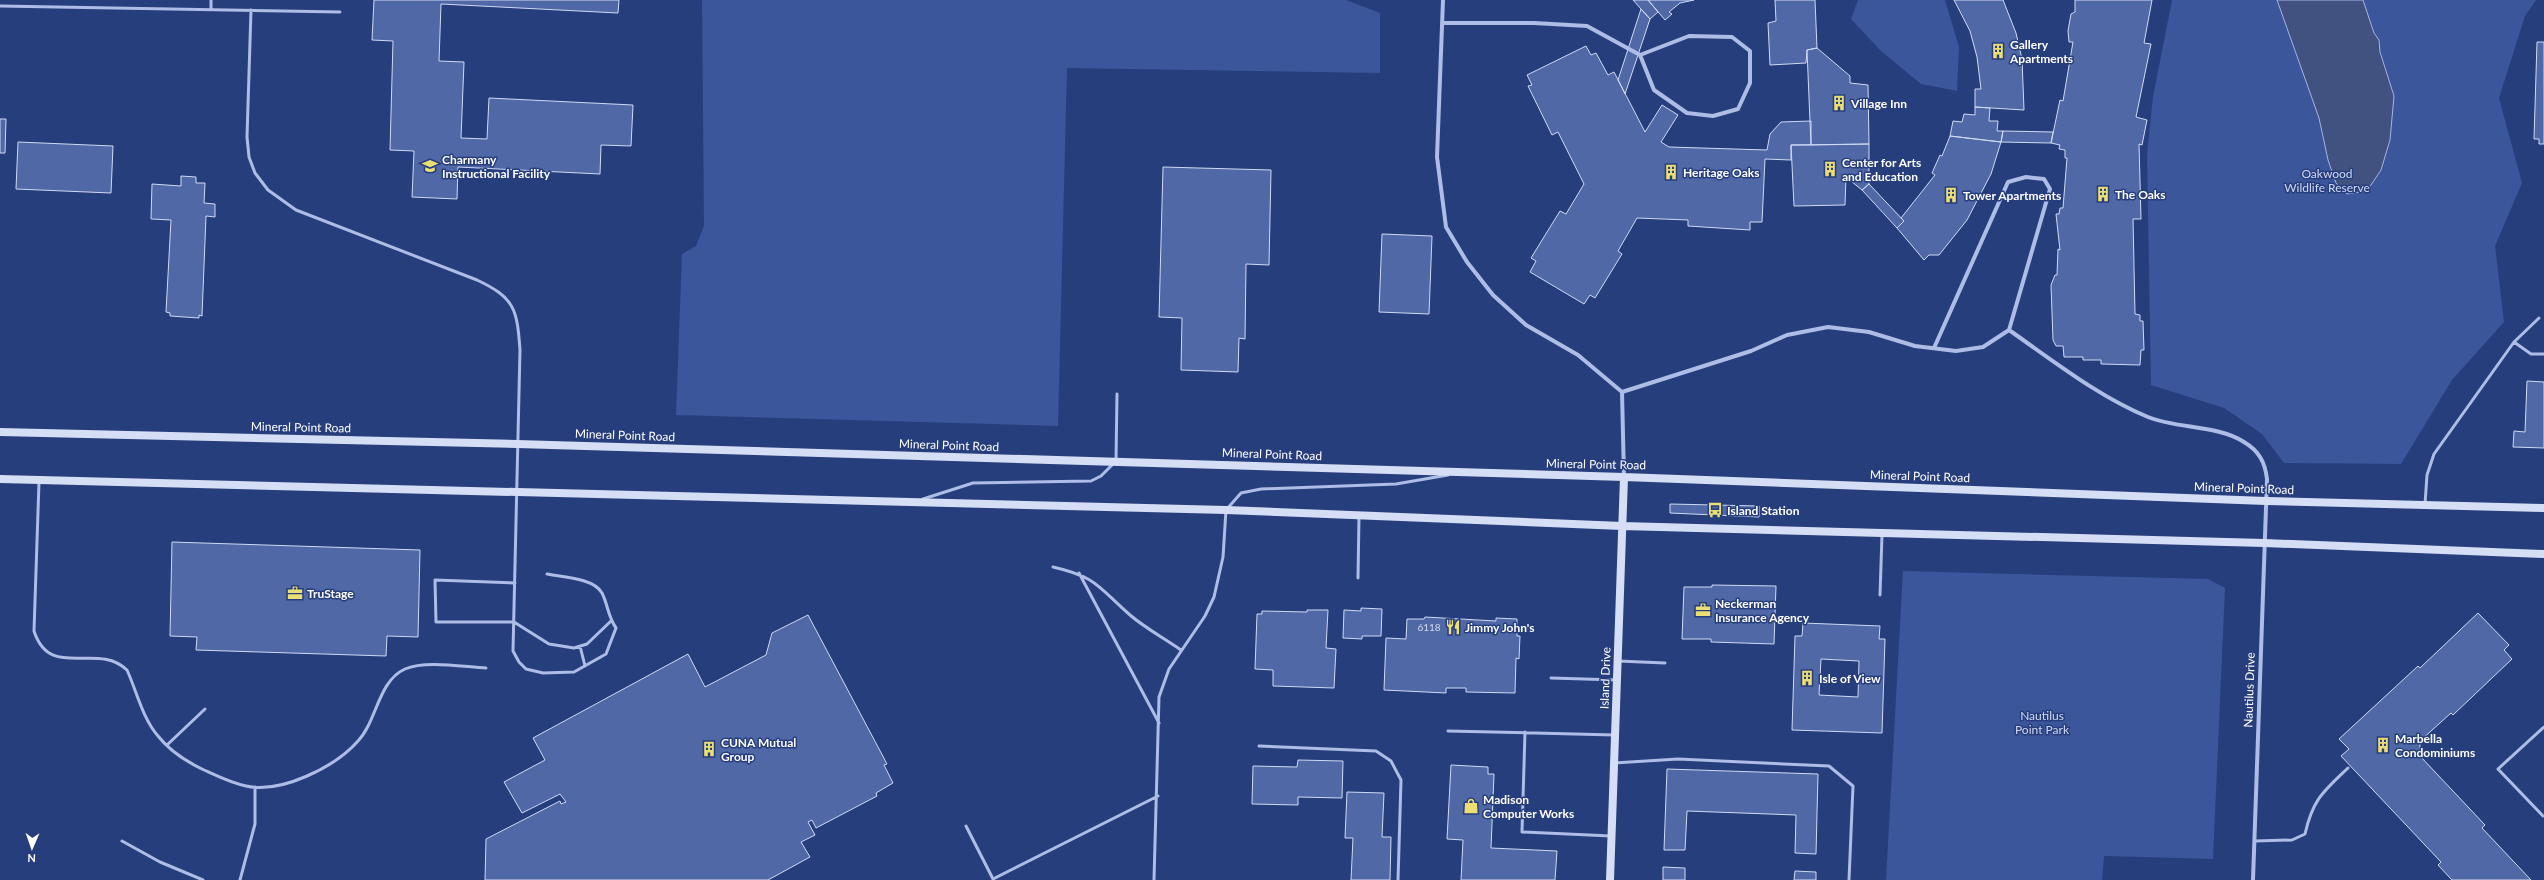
<svg xmlns="http://www.w3.org/2000/svg" width="2544" height="880" font-family="Lato,sans-serif">
<style>
.green{fill:#3b569a}
.water{fill:#415280;stroke:#a2b5e5}
.building{fill:#5068a6;stroke:#d0daf4;fill-rule:evenodd}
.lines{fill:none;stroke-linecap:round;stroke-linejoin:round}
.lane{stroke:#adbde5;stroke-width:3}
.street{stroke:#adbde5;stroke-width:4}
.secondary{stroke:#d6def5;stroke-width:8}
.labels{text-anchor:middle;dominant-baseline:central;stroke-width:3;stroke-linejoin:round;paint-order:stroke}
.number-label{font-size:10px;fill:#d3d9e9}
.poi-label{font-size:12px;font-weight:bold;fill:#fff;stroke:#273e7d;text-anchor:start}
.park-label{font-size:12px;fill:#d0daf4;stroke:#273e7d}
.street-label{font-size:12px;fill:#fff;stroke:#273e7d}
</style>
<rect width="100%" height="100%" fill="#273e7d"/>
<path class="green" d="M702 0H1346L1380 13V73L1067 68 1058 426 676 415 682 254 696 246 704 226Z
M1858 0H1945L1959 47 1957 91 1921 84 1881 51 1851 19Z
M2172 0H2536L2525 16 2499 98 2522 183 2495 246 2504 322 2452 380 2401 464 2284 463 2262 434 2224 408 2151 385 2147 154 2153 97Z
M1903 571 2208 579 2225 588 2213 859 2104 856 2102 880H1886Z"/>
<path class="water" d="M2277 0H2363L2374 33 2379 40 2380 52 2394 96 2390 140 2381 170 2367 191 2347 194 2336 183 2328 160 2319 118Z"/>
<path class="building" d="M374 0H619L618 13 441 4 439 61 464 62 461 138 487 139 489 98 633 105 631 146 601 145 600 174 458 167 457 199 412 197 414 151 390 150 393 41 372 40Z
M1633 0H1648L1658 12 1650 19Z
M1648 0H1694L1680 3 1669 12 1672 14 1665 20Z
M1775 0H1815L1817 48 1807 50 1806 63 1770 65 1768 23 1776 21Z
M1954 0H2003L2016 33 2022 59 2024 110 1975 107V89H1981L1977 57 1970 31Z
M2075 0H2152L2144 43 2151 44 2136 117 2147 120 2142 145 2139 144 2141 219H2133L2135 314 2140 315V321H2143L2144 350H2141L2140 365 2101 364V360H2083V357H2064L2063 346H2056L2053 340 2051 285 2055 275H2057L2058 249 2060 250 2056 214H2059L2060 208H2063L2067 158H2065V150L2059 149 2060 145 2051 143 2060 100 2063 101 2073 42H2069L2068 31 2071 14 2075 12Z
M1641 9 1650 19 1625 94 1618 80Z
M2537 42H2544V144H2539V139H2534Z
M1586 46 1591 55 1596 53 1608 75 1614 72 1645 132 1662 105 1678 115 1661 142 1669 147 1767 150 1770 134 1781 122 1811 121V145H1791V160L1765 159 1762 222H1750V230L1688 226V220L1637 218 1618 251 1622 254 1595 298 1590 295 1584 304 1530 272 1536 261 1531 258 1560 211 1566 214 1584 184 1558 132 1552 135 1528 86 1532 85 1527 75Z
M1817 48 1850 76V83L1868 85 1869 144 1811 145 1807 50Z
M1975 107 1990 108 1989 121H1998L1997 131H2003L2001 142 1950 136 1953 121 1962 122 1964 114 1975 115Z
M0 119H6L5 153H0Z
M2003 131 2053 132 2051 143 2001 142Z
M1950 136 2001 142 1991 174 1967 220 1939 255H1929L1924 260 1897 228 1904 221 1901 218 1935 175 1932 173 1940 155 1942 156Z
M18 142 113 146 111 193 16 189Z
M1869 144V184L1862 190 1846 177 1845 205 1794 206 1791 145Z
M1163 167 1271 170 1269 265 1246 264 1245 339 1239 338 1238 372 1181 370 1182 318 1159 317Z
M181 176 196 177V183H205L204 203 215 204V217L206 216 202 316 199 315V318L170 316V313L166 312 171 220 151 219 152 184 181 186Z
M1869 184 1904 221 1897 228 1862 190Z
M1382 234 1432 236 1429 314 1379 312Z
M2527 381 2544 382V448L2513 447 2514 431 2525 432Z
M1670 504 1759 506V517L1670 513Z
M172 542 420 550 418 637 387 636 386 656 196 650 197 637 170 636Z
M1712 585 1776 586 1774 644 1711 642V639H1682L1684 587H1712Z
M1361 608 1382 609 1381 636H1362V639L1343 638 1344 610 1361 611Z
M1307 610H1328L1326 648 1336 649 1334 688 1273 686V670L1255 669 1257 614H1262V611L1307 612Z
M2478 613 2509 645 2504 650 2512 659 2453 715 2451 713 2420 741V756L2485 825 2482 828 2531 880H2452L2438 865 2441 862 2341 756 2349 749 2339 739 2418 666 2420 668Z
M808 615 887 764 884 765 893 783 876 793 877 796 816 828 812 820 808 822 815 835 801 842 810 857 768 880H485L486 839 560 801 561 804 566 802 560 794 522 813 504 782 545 760 533 738 688 654 705 687 766 655 772 633Z
M1425 617 1496 621V618L1517 619V636H1520L1519 659 1516 658 1515 693 1466 692V688H1446V693L1384 690 1386 638 1406 639 1407 619H1424Z
M1803 623 1880 626 1879 639H1885L1882 733 1792 730 1795 636H1802ZM1821 659 1859 661 1858 697 1819 695Z
M1298 760 1343 761 1342 798 1298 797V805L1252 804 1253 766 1297 767Z
M1451 765 1488 767V774H1494L1491 848 1557 851 1555 880H1461L1463 840 1447 839Z
M1667 769 1818 774 1816 854 1795 853 1796 815 1687 811 1685 850H1664Z
M1347 792 1384 793 1382 837H1391L1390 880H1351L1353 838H1345Z
M1663 867 1685 868V880H1663Z
M1795 871 1816 872V880H1794Z"/>
<g class="lines">
<path class="lane" d="M0 6 340 12
M211 9V0
M251 10 247 137 249 157 255 173 268 190 296 210 477 280C515 298 517 309 520 350L513 651 519 662 526 669 543 673 574 672 606 654 616 628C608 617 608 605 602 593 594 578 562 577 547 574
M2514 342 2531 354H2544
M39 482 34 631C50 681 97 641 127 670 137 692 142 717 158 736 169 750 187 762 204 770 217 776 231 783 246 786 281 794 335 767 358 741 377 721 378 681 405 669 425 660 464 667 486 668
M923 499 973 483 1091 481 1101 476 1116 461 1117 394
M2425 504 2427 475 2434 454 2514 342 2539 318
M1053 567C1097 577 1098 587 1130 615 1145 628 1164 638 1181 650
M1079 573 1159 723
M1358 578 1359 516
M515 583 435 580 436 622H514L549 644 574 648 587 644 611 621
M1880 595 1882 535
M580 646 585 666
M1618 661 1665 663
M1551 678 1617 680
M1448 731 1615 735
M1525 732 1522 832 1611 836
M167 745 205 709
M1259 746 1376 751 1391 761 1401 780 1398 880
M1614 763 1678 759 1829 766 1853 786 1849 880
M2543 816 2498 769 2544 727
M966 826 993 879 1158 796
M122 841 160 862 203 880
M2255 841 2292 840 2305 834C2313 799 2323 792 2348 768
M240 880 255 824V787
M1154 880 1159 697 1169 669 1205 616 1214 597 1223 557 1226 510 1241 493 1261 489 1396 484 1448 475"/>
<path class="street" d="M1443 0 1437 157 1446 227 1467 262 1493 295 1526 325 1578 355 1622 392 1624 477
M1442 23H1534L1587 26 1640 55
M1689 36 1732 37 1750 51V83L1738 109 1713 116 1687 113 1654 90 1640 55Z
M2009 330C2052 360 2099 397 2148 417 2177 429 2218 425 2244 442 2259 451 2265 462 2267 479L2253 880
M1622 392 1751 351 1787 335 1828 327 1869 332 1915 346 1956 351 1983 347 2009 330 2050 189 2044 179 2026 177 2008 182 1934 348"/>
<path class="secondary" d="M0 432 517 444 1624 477 2266 501 2544 508
M0 479 1226 510 1622 526 2264 543 2544 554
M1610 880 1624 477"/>
</g>
<defs>
<g id="building-bare" transform="scale(1.2)"><path d="M-4-6H4V6H1V3H-1V6H-4ZM-2.5-4.3h1.7v1.8h-1.7ZM.8-4.3h1.7v1.8H.8ZM-2.5-1h1.7V.8h-1.7ZM.8-1h1.7V.8H.8Z" fill="#ecde73" stroke="#273e7d" stroke-width="2.5" paint-order="stroke"/></g>
<g id="university-bare" transform="scale(1.2)"><path d="M0-5L7-2L0 1L-7-2ZM-4 1L0 2.5L4 1V4Q0 6-4 4Z" fill="#ecde73" stroke="#273e7d" stroke-width="2.5" paint-order="stroke"/></g>
<g id="bus-bare" transform="scale(1.2)"><path d="M-5-6H5V4H4V6H2V4H-2V6H-4V4H-5ZM-3.5-4V0h7V-4ZM-3.5 1.2v1.5H-2V1.2ZM2 1.2v1.5H3.5V1.2Z" fill="#ecde73" stroke="#273e7d" stroke-width="2.5" paint-order="stroke"/></g>
<g id="office-bare" transform="scale(1.2)"><path d="M-6-3h4V-5.5h4V-3h4V5H-6ZM-1-4.5V-3h2v-1.5ZM-6 0V1H6V0Z" fill="#ecde73" stroke="#273e7d" stroke-width="2.5" paint-order="stroke"/></g>
<g id="restaurant-bare" transform="scale(1.2)"><path d="M-5-6h1v4h1v-4h1v4h1v-4h1v5L-1.5 .5V6h-2V.5L-5-1ZM5-6V6H3V1.5H1.5Q1.5-4 5-6Z" fill="#ecde73" stroke="#273e7d" stroke-width="2.5" paint-order="stroke"/></g>
<g id="shop-bare" transform="scale(1.2)"><path d="M-5-2.5h2.3a2.7 3.5 0 0 1 5.4 0H5L5.5 6h-11ZM-1.5-2.5h3a1.5 2.3 0 0 0-3 0Z" fill="#ecde73" stroke="#273e7d" stroke-width="2.5" paint-order="stroke"/></g>
</defs>
<g fill-rule="evenodd">
<use href="#building-bare" x="1998" y="51"/>
<use href="#building-bare" x="1839" y="103"/>
<use href="#university-bare" x="430" y="166"/>
<use href="#building-bare" x="1830" y="169"/>
<use href="#building-bare" x="1671" y="172"/>
<use href="#building-bare" x="2103" y="194"/>
<use href="#building-bare" x="1951" y="195"/>
<use href="#bus-bare" x="1715" y="510"/>
<use href="#office-bare" x="295" y="593"/>
<use href="#office-bare" x="1703" y="610"/>
<use href="#restaurant-bare" x="1453" y="627"/>
<use href="#building-bare" x="1807" y="678"/>
<use href="#building-bare" x="2383" y="745"/>
<use href="#building-bare" x="709" y="749"/>
<use href="#shop-bare" x="1471" y="806"/>
</g>
<g class="labels">
<g class="number-label">
<text x="1429" y="627">6118</text>
</g>
<g class="poi-label">
<text x="2010" y="44">Gallery<tspan x="2010" dy="14">Apartments</tspan></text>
<text x="1851" y="103">Village Inn</text>
<text x="442" y="159">Charmany<tspan x="442" dy="14">Instructional Facility</tspan></text>
<text x="1842" y="162">Center for Arts<tspan x="1842" dy="14">and Education</tspan></text>
<text x="1683" y="172">Heritage Oaks</text>
<text x="2115" y="194">The Oaks</text>
<text x="1963" y="195">Tower Apartments</text>
<text x="1727" y="510">Island Station</text>
<text x="307" y="593">TruStage</text>
<text x="1715" y="603">Neckerman<tspan x="1715" dy="14">Insurance Agency</tspan></text>
<text x="1465" y="627">Jimmy John's</text>
<text x="1819" y="678">Isle of View</text>
<text x="2395" y="738">Marbella<tspan x="2395" dy="14">Condominiums</tspan></text>
<text x="721" y="742">CUNA Mutual<tspan x="721" dy="14">Group</tspan></text>
<text x="1483" y="799">Madison<tspan x="1483" dy="14">Computer Works</tspan></text>
</g>
<g class="park-label">
<text x="2327" y="173">Oakwood<tspan x="2327" dy="14">Wildlife Reserve</tspan></text>
<text x="2042" y="715">Nautilus<tspan x="2042" dy="14">Point Park</tspan></text>
</g>
<g class="street-label">
<text transform="translate(301 427) rotate(1)">Mineral Point Road</text>
<text transform="translate(625 435) rotate(2)">Mineral Point Road</text>
<text transform="translate(949 445) rotate(2)">Mineral Point Road</text>
<text transform="translate(1272 454) rotate(2)">Mineral Point Road</text>
<text transform="translate(1596 464) rotate(1)">Mineral Point Road</text>
<text transform="translate(1920 476) rotate(2)">Mineral Point Road</text>
<text transform="translate(2244 488) rotate(2)">Mineral Point Road</text>
<text transform="translate(1605 678) rotate(-88)">Island Drive</text>
<text transform="translate(2249 690) rotate(-88)">Nautilus Drive</text>
</g>
</g>
<g transform="translate(32 848) rotate(182)" stroke="#273e7d" stroke-width="3" paint-order="stroke">
<path d="M0-3L7 15L0 10L-7 15Z" fill="#ffffff"/>
<text y="-6" font-size="11" font-weight="bold" text-anchor="middle" fill="#ffffff">N</text>
</g>
</svg>
